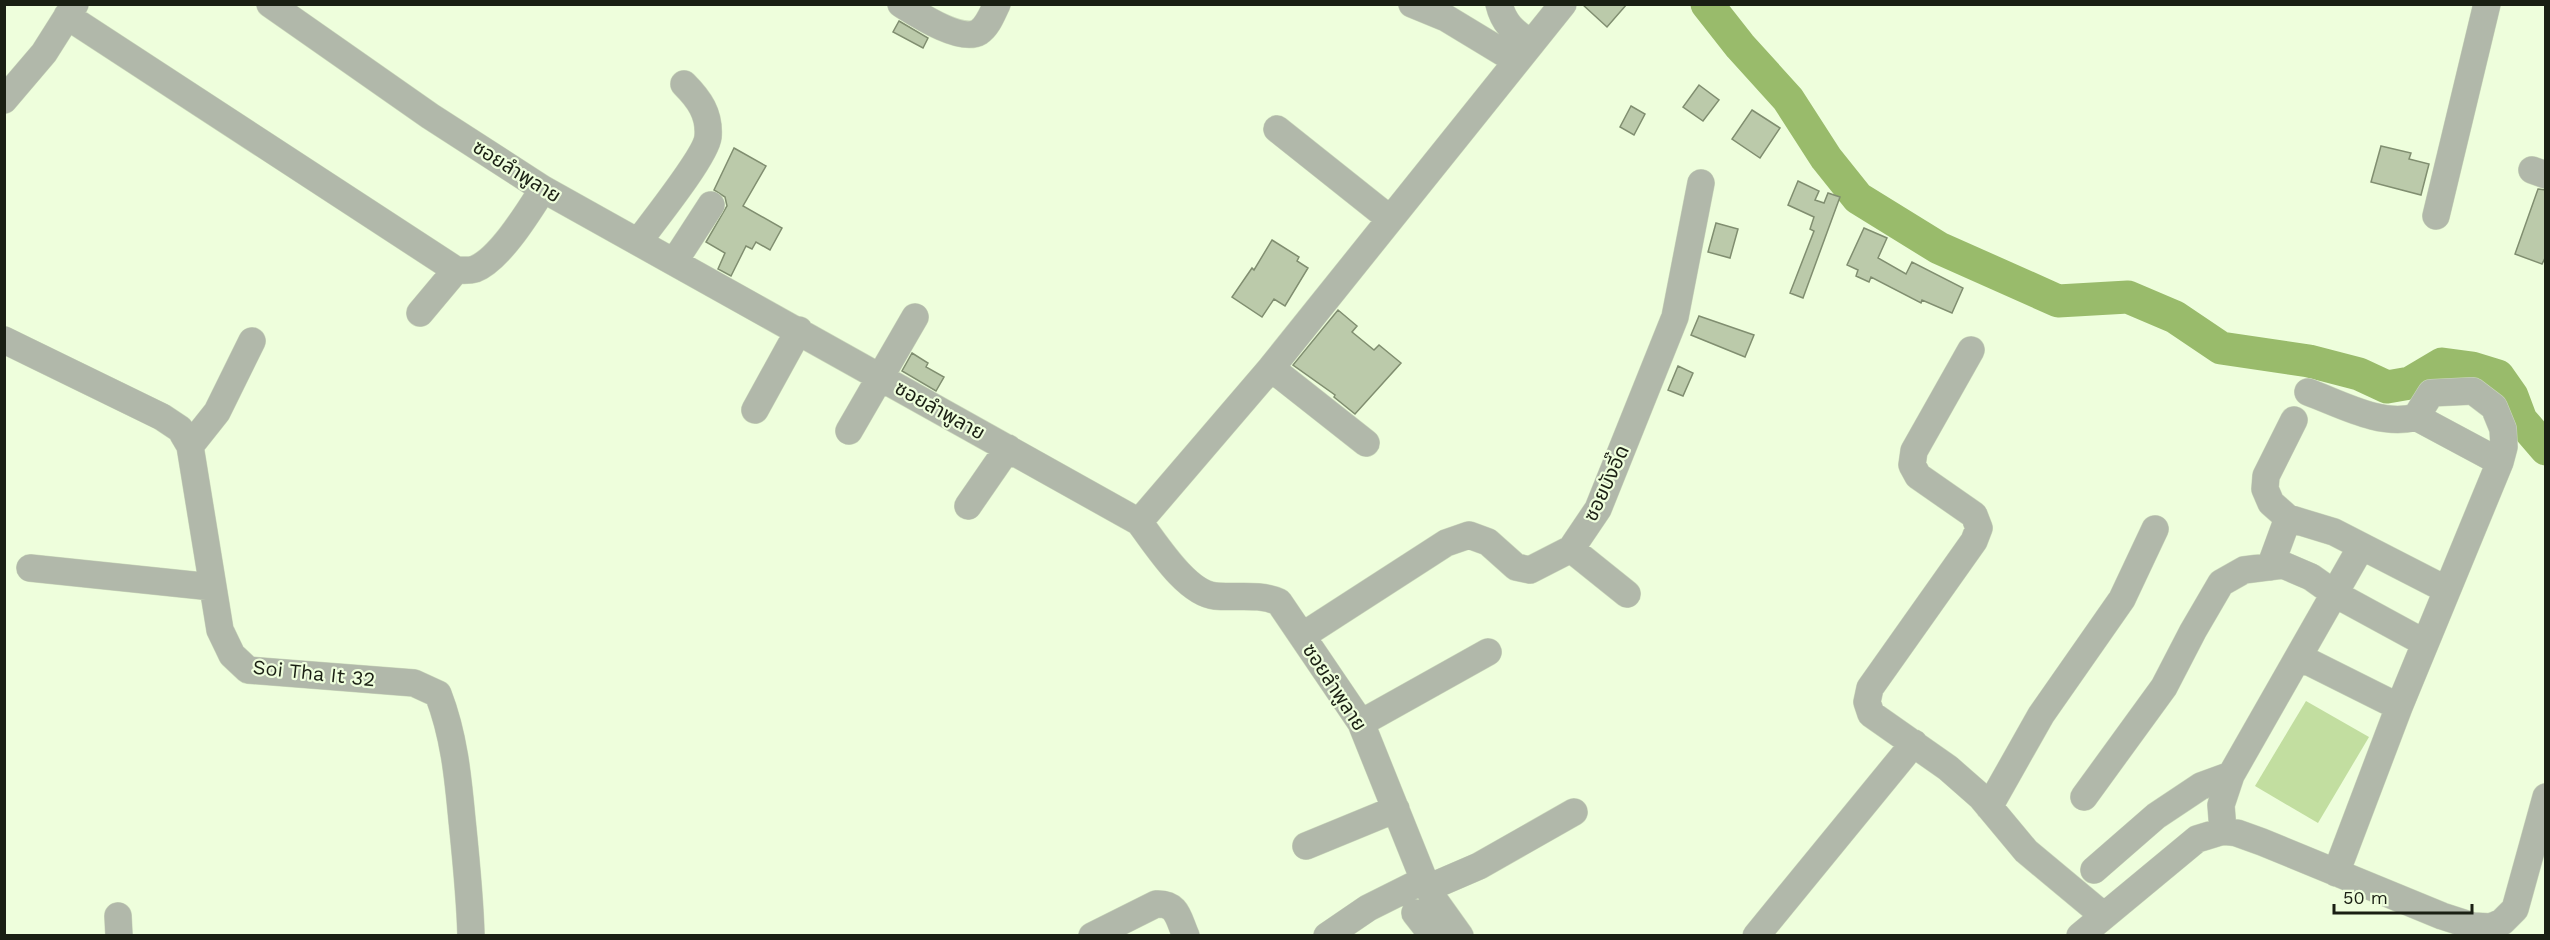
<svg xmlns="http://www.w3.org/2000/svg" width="2550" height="940" font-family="'Work Sans','Noto Sans Thai',sans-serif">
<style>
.green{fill:#c2dea0}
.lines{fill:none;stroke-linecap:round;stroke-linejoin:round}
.river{stroke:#99bb6b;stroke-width:33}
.building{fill:#bbcaaa;stroke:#808e70;stroke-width:1.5}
.minor-casing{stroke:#ccdabc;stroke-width:28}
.minor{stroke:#b1b8aa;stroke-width:27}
.labels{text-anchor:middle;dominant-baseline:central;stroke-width:4.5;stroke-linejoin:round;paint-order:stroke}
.street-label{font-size:20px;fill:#1a1f13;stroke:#eefedc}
</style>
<rect width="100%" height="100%" fill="#eefedc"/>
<path class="green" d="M2306 701 2369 737 2318 823 2255 786Z"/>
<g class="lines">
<path class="river" d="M1707 4 1740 46 1788 99 1826 158 1858 198 1939 248 2058 301 2128 297 2175 317 2221 348 2309 361 2359 374 2387 387 2410 383 2442 364 2472 368 2498 376 2512 396 2521 420 2546 449"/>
</g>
<path class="building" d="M1582 4H1627L1607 27Z
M899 21 928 38 923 48 893 32Z
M1699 85 1719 100 1703 121 1683 107Z
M1631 106 1645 114 1634 135 1620 127Z
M1752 110 1780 128 1760 158 1732 139Z
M2381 146 2411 153 2409 159 2429 164 2421 195 2371 182Z
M734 148 766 166 743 206 782 228 770 250 756 242 752 249 746 246 731 276 718 269 725 253 706 242 727 206 725 197 714 190Z
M1798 181 1819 191 1815 200 1824 203 1828 193 1840 197 1803 298 1790 293 1814 231 1810 229 1814 217 1788 205Z
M2538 189 2546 190V256L2542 264 2515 254Z
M1716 223 1738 229 1730 258 1708 252Z
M1864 228 1887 238 1878 258 1906 274 1912 262 1963 288 1952 313 1922 300 1921 303 1871 277 1869 282 1856 276 1858 270 1847 265Z
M1272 240 1299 257 1297 261 1308 268 1285 306 1274 299 1262 317 1232 297 1252 268 1254 270Z
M1338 310 1357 326 1352 332 1374 350 1379 345 1401 363 1355 414 1334 397 1335 395 1293 365Z
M1699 316 1754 335 1745 357 1691 335Z
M912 353 928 363 926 367 944 377 936 391 902 371Z
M1678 366 1693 373 1683 396 1668 390Z"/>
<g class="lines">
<g class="minor-casing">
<path id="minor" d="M270 4 430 116 543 189 1139 522C1156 544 1186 593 1215 596 1237 598 1259 593 1279 602L1361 723 1424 880 1435 901 1460 936
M901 4C917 14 961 43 979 32 988 26 992 14 997 4
M1412 4 1446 18 1517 61
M1499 4C1504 25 1515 32 1531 44
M67 16 456 270C462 270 469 271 475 269 500 259 529 211 543 189
M4 100 44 53 75 4
M1277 129 1390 219
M2532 170 2546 175
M2436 216 2487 4
M638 242C652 223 706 156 708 137 710 114 699 99 684 84
M674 262 711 205
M420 313 456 270
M4 340 162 417 180 429 190 446 220 630 232 655 248 670 414 683 438 694C454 735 458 777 462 820 466 859 470 897 471 936
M1971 350 1914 451 1912 465 1918 476 1974 515 1979 528 1974 541 1870 688 1867 702 1871 714 1948 768 1981 797 2026 851 2104 916
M1271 368 1366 443
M2308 392C2341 404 2381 427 2416 417L2431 393 2473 391 2494 407 2503 429 2504 447 2500 462 2399 707 2336 873
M755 410 799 330
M2416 417 2500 462
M2294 420 2266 476 2265 489 2271 503 2288 518 2334 532 2447 590
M849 431 915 317
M190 446 217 412 252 341
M968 506 1008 448
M1139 522 1271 368 1563 4
M1571 549 1627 594
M2270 567 2288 518
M30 568 212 587
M1302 636 1446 543 1469 535 1488 542 1516 567 1530 570 1571 549 1598 509 1675 317 1701 183
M2299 657 2399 707
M1361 723 1488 652
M2084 797 2164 687 2193 631 2221 583 2244 570 2283 565 2311 577 2335 594 2425 643
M1989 807 2041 715 2122 599 2155 529
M2223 831 2221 805 2231 775 2361 547
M1306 846 1396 809
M2094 870 2156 816 2201 786 2231 775
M1428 888 1479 866 1574 812
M1415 913 1433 936
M118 916 119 936
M1092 936 1156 904C1178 903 1178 918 1186 936
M1327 936 1368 908 1424 880
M1756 936 1914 743
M2080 936 2197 839 2223 831 2237 833 2262 842 2442 916 2473 926 2491 927 2502 922 2515 909 2546 797"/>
</g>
<use href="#minor" class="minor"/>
</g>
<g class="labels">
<g class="street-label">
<text transform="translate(517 171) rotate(32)">ซอยลำพูลาย</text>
<text transform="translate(940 410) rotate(29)">ซอยลำพูลาย</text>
<text transform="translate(1606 483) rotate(-65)">ซอยบังอี๊ด</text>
<text transform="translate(314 673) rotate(6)">Soi Tha It 32</text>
<text transform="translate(1335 687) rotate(57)">ซอยลำพูลาย</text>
</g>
</g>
<rect width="2550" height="940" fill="none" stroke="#1a1f13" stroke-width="12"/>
<path d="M2334 904v9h138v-9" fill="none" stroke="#1a1f13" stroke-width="3"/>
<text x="2343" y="904" font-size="18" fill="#1a1f13" stroke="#eefedc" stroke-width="4.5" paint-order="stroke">50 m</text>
</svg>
